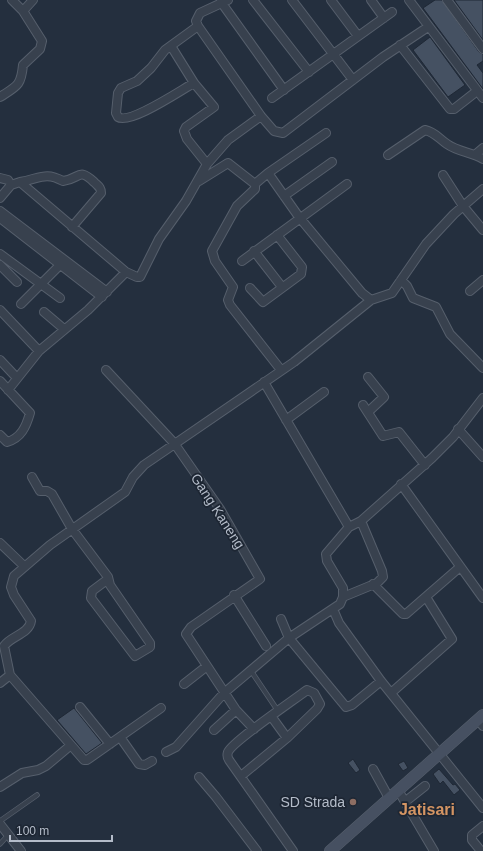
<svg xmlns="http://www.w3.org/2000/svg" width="483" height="851" font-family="Helvetica,sans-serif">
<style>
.building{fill:#455162;stroke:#1f2835}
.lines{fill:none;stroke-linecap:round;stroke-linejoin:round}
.service-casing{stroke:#565f6c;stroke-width:5.5}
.minor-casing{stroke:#565f6c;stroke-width:10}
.secondary-casing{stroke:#565f6c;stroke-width:12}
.service{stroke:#38414e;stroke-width:4}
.minor{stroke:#38414e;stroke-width:8}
.secondary{stroke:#465061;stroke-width:11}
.education-dot{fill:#8d6e63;stroke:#1d2633;stroke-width:1.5}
.labels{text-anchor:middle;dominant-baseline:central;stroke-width:3.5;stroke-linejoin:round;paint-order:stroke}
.street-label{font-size:14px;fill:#b4bcc9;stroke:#1d2633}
.poi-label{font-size:14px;fill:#b4bcc9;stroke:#1d2633;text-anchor:end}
.quarter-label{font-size:16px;font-weight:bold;fill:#d59563;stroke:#1d2633}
</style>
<rect width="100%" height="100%" fill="#242f3e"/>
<path class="building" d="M435 0H442L479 52 483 54V61L477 65 483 73V89L423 8Z
M454 0H483V40Z
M430 37 465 85 448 97 413 50Z
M74 708 102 743 86 754 57 720Z
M353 759 360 770 356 773 348 763Z
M404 761 408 768 403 771 398 764Z
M439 769 453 785 455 784 460 790 454 795 443 781 440 784 433 774Z"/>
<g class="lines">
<g class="service-casing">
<path id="service" d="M251 671 278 711
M0 821 37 795
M0 844 9 834"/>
</g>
<g class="minor-casing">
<path id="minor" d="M228 0 200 13 196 21 198 26 261 116 274 131 283 133 383 57 428 27
M253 0 309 72
M292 0 353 80
M331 0 358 36
M371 0 384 18
M409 0 483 98
M447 0 483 49
M221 2 284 90
M23 11 33 0
M400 45 450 109H454L477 91
M171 46 194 83 214 107 186 127 184 131 187 139 207 164
M194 83C181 90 130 125 118 117L116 113 118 93 121 88 137 81 151 68 165 50 198 26
M0 97C17 86 21 86 23 65L40 49 42 41 23 11 12 0
M272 98 392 12
M476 154 483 148
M388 155 425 130C435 132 439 139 447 144 458 152 472 152 483 159
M268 173 299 217 362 293 371 300 392 293 426 244 454 214 483 189
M443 175 463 206 483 230
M0 178 8 180 11 185
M199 181 228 163 255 184
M20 182C39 179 45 171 63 181 80 179 78 167 94 182 98 186 101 187 101 193L72 227
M284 196 332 162
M0 198 11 185 20 182 126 272 137 277H140L159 239 186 201 207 164 228 140 261 116
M0 211 107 292
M0 218 102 297
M254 251 282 287
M0 254 60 298
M242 261 347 184
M0 265 17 282
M401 280 407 286 413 298 436 307 450 334 483 368
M250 288 263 302 301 274 302 267 277 235
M470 291 483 280
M21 304 60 265
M0 310 39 351
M44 312 64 329
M0 360 17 378
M106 370 174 443 220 509 260 579 191 627 186 634 236 710 254 729
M281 370 230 305 228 300 233 287 215 261 212 251 237 206 255 189V184L268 173 326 133
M0 381 30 413C26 427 21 438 7 442L0 435
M264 382 349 527 361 521 432 458 453 437 483 398
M8 390 39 351 88 310 126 272
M363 405 383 436 399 432 425 465
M368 412 384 397 368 377
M286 420 324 392
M458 429 483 457
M32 477 40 491H47L52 494 72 529 108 577 110 585 150 643V647L135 656 91 598 92 591 108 579
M401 484 483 598
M0 543 24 566
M373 584 403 614H406L460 567
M234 595 266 646
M343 597 377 583 383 577 382 571 361 521
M333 609 339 623 381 681 483 808
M281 619 289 638 346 707 352 705 381 681
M0 683 10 675
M184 684 207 666
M391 693 452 639 426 597
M80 707 110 744
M161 708 87 760H84L10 675 4 646C11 636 29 634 31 621L14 595 11 587 14 576 50 545 125 492 133 477 144 465 294 362 371 300
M271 716 287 738
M478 720 483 726
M214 730 236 710
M120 737 139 764 145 765 152 761
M166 752 176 747 224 693 289 638 340 604 343 597V588L327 561 326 554 349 527
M373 769 389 798
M241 776 287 738 317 709 320 704 314 693 307 690C294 700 233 741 228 752 227 755 227 757 229 760L293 851
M199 777 216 797 257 851
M0 787 22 773 38 770 46 766 71 745
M398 790 434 851
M406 801 425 786
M0 824 21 851
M481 851 472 840V835L483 826"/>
</g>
<g class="secondary-casing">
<path id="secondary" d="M330 851 483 715"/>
</g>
<use href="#service" class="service"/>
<use href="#minor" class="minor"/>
<use href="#secondary" class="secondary"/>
</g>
<circle class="education-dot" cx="353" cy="802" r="4"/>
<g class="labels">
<g class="street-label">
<text transform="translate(218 511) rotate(57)">Gang Kaneng</text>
</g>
<g class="poi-label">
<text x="345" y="802">SD Strada</text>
</g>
<g class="quarter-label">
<text x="427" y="809">Jatisari</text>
</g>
</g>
<path d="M10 835v6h102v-6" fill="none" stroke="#b4bcc9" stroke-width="2"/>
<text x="16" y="835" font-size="12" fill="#b4bcc9" stroke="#1d2633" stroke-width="3" paint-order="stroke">100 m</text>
</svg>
